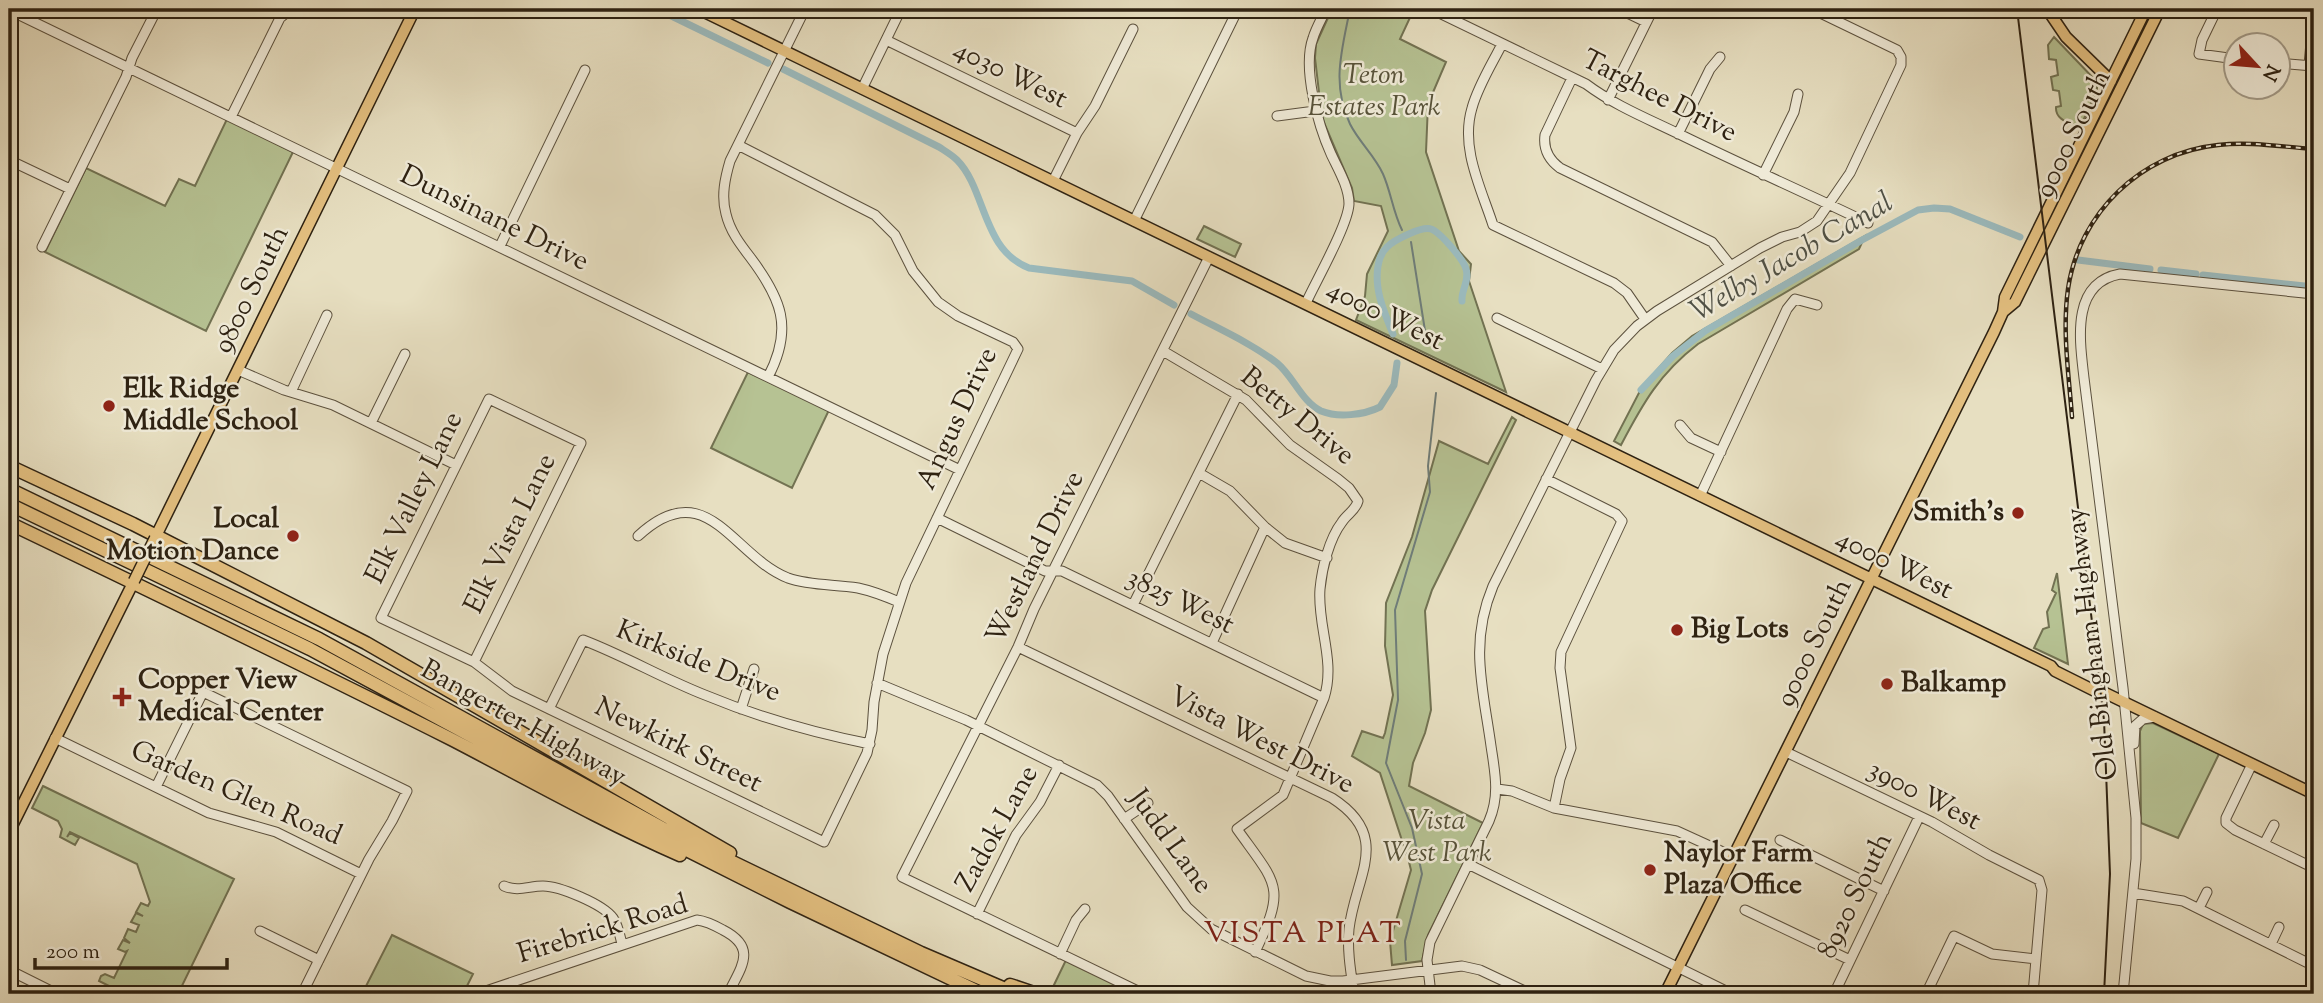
<svg xmlns="http://www.w3.org/2000/svg" width="2323" height="1003" font-family="'Sorts Mill Goudy',serif">
<style>
.green{fill:#b6c293;stroke:#727252;stroke-width:2}
.lines{fill:none;stroke-linecap:round;stroke-linejoin:round}
.stream{stroke:#6f7d79;stroke-width:2}
.canal{stroke:#9bbabd;stroke-width:7}
.minor-casing{stroke:#5c513e;stroke-width:11}
.major-casing{stroke:#2e2212;stroke-width:13}
.highway-casing{stroke:#2e2212;stroke-width:15}
.minor{stroke:#efead7;stroke-width:9}
.major{stroke:#e4c080;stroke-width:10}
.highway{stroke:#e4c080;stroke-width:12}
.tram{stroke:#2e2212;stroke-width:2}
.rail-casing{stroke:#2e2212;stroke-width:4.5}
.rail{stroke:#efead7;stroke-width:2;stroke-dasharray:5;stroke-linecap:butt}
.major-bridge-casing{stroke:#2e2212;stroke-width:13;stroke-linecap:butt}
.major-bridge{stroke:#e4c080;stroke-width:10}
.poi-dot{fill:#8f2418;stroke:#efead7;stroke-width:2.5}
.labels{text-anchor:middle;dominant-baseline:central;stroke-width:5;stroke-linejoin:round;paint-order:stroke}
.street-label{font-size:28px;fill:#2e2212;stroke:#efead7}
.park-label{font-size:28px;font-style:italic;fill:#575239;stroke:#efead7}
.poi-label{font-size:28px;font-weight:bold;fill:#2e2212;stroke:#efead7;text-anchor:start}
.water-label{font-size:30px;font-style:italic;fill:#4f5045;stroke:#efead7}
.neighbourhood-label{font-size:30px;letter-spacing:2px;fill:#7a1f14;stroke:#efead7}
</style>
<rect width="100%" height="100%" fill="#e7dfc1"/>
<filter id="stains"><feTurbulence type="fractalNoise" baseFrequency=".00286" numOctaves="4"/><feColorMatrix values="0 0 0 0 .2 0 0 0 0 .09 0 0 0 0 .02 0 0 0 .5 -.17"/></filter>
<radialGradient id="worn" r=".72"><stop offset=".6" stop-color="#630" stop-opacity="0"/><stop offset="1" stop-color="#630" stop-opacity=".3"/></radialGradient>
<path class="green" d="M1332 9H1414L1400 39 1446 62 1428 104 1426 152 1459 251 1471 264 1469 281 1506 392 1356 320 1365 296 1367 274 1388 231 1381 206 1354 201 1352 188 1322 118 1315 58 1316 44Z
M2054 37 2097 82V89L2080 128C2070 123 2055 120 2056 107L2061 106 2059 91 2053 90 2051 77 2058 75 2056 60 2049 59 2048 45Z
M227 119 293 152 206 331 45 252 86 168 165 206 179 179 195 186Z
M1204 226 1241 244 1235 257 1197 239Z
M1865 236 1859 249 1698 344C1660 373 1643 403 1621 445L1614 441 1642 387 1672 353 1692 336Z
M748 372 829 410 792 488 711 448Z
M1512 417 1516 420 1432 590 1425 611 1431 710 1425 733 1413 763 1409 786 1483 823 1428 935 1422 961 1392 965 1390 941 1411 870 1409 862 1380 773 1352 756 1362 731 1383 738 1385 733 1393 695 1385 646 1386 603 1412 537 1439 441 1488 464Z
M2057 573 2068 664 2034 648 2043 629 2049 627 2047 612 2056 593 2052 590Z
M2153 723 2219 754 2178 838 2141 823 2140 731 2143 724Z
M43 786 234 879 178 994H125L99 981 101 976 105 974 114 978 127 951 125 952 118 949 123 940 130 943 124 938 128 929 136 932 139 925 131 922 136 913 143 916 136 912 141 903 148 906 150 902 137 864 70 832 67 837 70 833 79 838 75 845 60 837 62 829 58 821 32 808Z
M392 935 473 974 463 994H362Z
M1066 960 1137 994H1076L1053 987Z"/>
<g class="lines">
<path class="stream" d="M1350 9C1342 50 1331 84 1350 124 1359 142 1375 156 1383 174 1391 192 1393 212 1402 230
M1411 242 1426 337
M1406 960 1405 941 1422 874 1412 828 1386 763 1398 700 1395 610 1430 492 1428 466 1436 393
M1407 990 1408 994"/>
<path class="canal" d="M657 9 768 63
M783 69 939 147C945 151 952 155 957 160 986 189 982 250 1029 268L1132 281 1174 305
M2078 260 2150 269
M2161 270 2196 274
M2203 275 2314 287
M1191 314C1219 329 1251 343 1277 363 1293 376 1302 402 1321 411 1338 418 1364 415 1380 407L1394 385 1397 363
M1393 334C1384 312 1374 289 1378 266 1379 259 1382 252 1387 247 1394 240 1422 226 1431 229 1440 232 1464 260 1466 269 1470 280 1461 290 1462 301
M1641 390 1673 356 1705 331 1862 240 1918 210 1934 208 1950 209 2020 237"/>
<g class="minor-casing">
<path id="minor" d="M1431 9 1586 84C1614 105 1646 118 1677 133 1740 164 1804 192 1868 223
M1619 9 1646 22
M2217 9 2202 40 2199 54 2236 59
M9 10 960 470
M886 40 1077 133
M1502 44C1492 64 1478 86 1472 108 1460 148 1481 188 1493 225L1614 283 1627 293 1645 319
M2278 63 2313 66
M2309 65 2314 9
M1572 78 1545 135C1543 150 1549 160 1560 168L1712 242 1731 266
M862 89 901 9
M1608 100 1653 9
M1277 116 1315 111
M231 117 280 18 291 9
M1678 134 1710 69 1720 57
M9 160 70 189
M1763 175 1794 112 1798 94
M1053 181 1077 133 1095 106 1133 29
M1134 221 1238 9
M500 246 585 70
M42 247 126 77 132 58 157 9
M1306 303C1316 281 1348 225 1349 204 1349 187 1338 169 1331 154 1318 125 1302 68 1313 38 1316 28 1322 18 1326 9
M1497 318 1602 369
M1163 351 1246 400 1290 445 1338 479 1349 488 1358 501C1356 510 1347 514 1342 522 1329 539 1322 568 1320 589 1317 626 1336 661 1324 698L1283 795 1237 829C1277 885 1287 886 1255 952
M238 370 284 390 333 405 456 465
M768 377C794 328 781 298 750 257 740 244 730 231 726 214 721 196 725 178 730 161L805 9
M291 392 327 315
M371 423 405 354
M1680 425 1691 438 1721 452
M1199 473 1230 491 1265 527 1285 543 1327 558
M1546 479 1616 514 1622 521 1561 652 1560 668 1571 748 1560 779 1554 808
M1700 496 1787 309 1795 299 1817 305
M937 518 1045 571H1062L1324 698
M638 536C707 472 732 556 788 578 811 586 835 584 858 588 872 591 885 596 899 602
M1133 605 1238 394
M1212 643 1265 527
M1018 647 1332 798C1393 837 1355 876 1349 929 1347 951 1351 973 1354 994
M474 662 581 443 489 399 381 618 474 662 512 691 824 842 867 753 872 730 874 702 883 654 906 583 1018 349 1013 342 958 316 938 302 913 271 895 235 875 215 738 145
M877 683 966 720 1097 785 1108 796 1187 907 1211 929 1306 976 1330 981H1343L1462 966 1480 970 1531 994
M549 709 583 640C625 656 664 679 705 695 758 717 814 733 870 744
M741 709 754 669
M55 738 209 813 276 832 361 874
M2134 744 2135 726 2143 719 2155 717
M1786 752 1932 822 1989 855 2039 880 2042 890 2033 994
M2252 764 2226 818V823L2235 830 2314 868
M156 787 203 692 407 791 392 821 369 859 302 994
M1497 789 1512 791 1554 808 1677 831 1734 857
M1124 819 1148 803
M1780 840 1884 891
M2264 844 2274 825
M1468 864 1732 994
M504 886C518 892 529 886 543 886 559 886 603 904 613 918 618 925 620 936 622 944
M2133 893 2183 901 2314 966
M2199 908 2207 892
M1745 910 1850 960
M977 914 1016 835 1040 802 1059 765
M260 931 319 960
M2271 944 2279 927
M1060 954 1076 920 1085 909
M9 970 57 994
M477 994 697 920C706 921 714 925 723 930 758 948 741 967 728 994
M1144 994 902 877 1018 647 1034 609 1209 257
M1431 994 1427 960 1430 942 1489 821C1500 795 1495 773 1491 746 1483 688 1469 643 1493 586L1596 380 1614 350 1637 326 1657 311 1760 248 1782 237 1800 232 1817 221 1850 173 1901 65V57L1897 50 1812 9
M1834 994 1919 817
M1926 994 1954 936 1992 954 2036 959
M2123 994 2136 859V818L2123 688 2084 378C2080 342 2070 283 2120 274L2314 294"/>
</g>
<g class="major-casing">
<path id="major" d="M698 9 2051 666 2055 671 2095 691H2101L2314 794
M2047 9 2066 37 2111 81
M2003 312 2015 302 2160 9
M155 538 415 9
M9 832 134 581
M1665 994 1994 332 2003 312 2005 297 2146 9"/>
</g>
<g class="highway-casing">
<path id="highway" d="M9 466 133 524 366 643 730 853
M9 489 319 639 664 829 921 953 1017 994
M9 504 310 649 623 818 790 902 983 994
M9 523C157 594 306 666 453 740 528 779 602 821 680 855
M1010 985 1037 994"/>
</g>
<use href="#minor" class="minor"/>
<use href="#major" class="major"/>
<use href="#highway" class="highway"/>
<path class="tram" d="M2017 9 2104 720 2110 874 2104 994"/>
<g class="rail-casing">
<path id="rail" d="M2072 417C2069 376 2062 331 2068 289 2079 213 2141 153 2218 145 2250 141 2282 147 2314 149"/>
</g>
<use href="#rail" class="rail"/>
<g class="major-bridge-casing">
<path id="major-bridge" d="M134 581 155 538"/>
</g>
<use href="#major-bridge" class="major-bridge"/>
</g>
<g class="poi-dot">
<circle cx="109" cy="406" r="7"/>
<circle cx="2018" cy="513" r="7"/>
<circle cx="293" cy="536" r="7"/>
<circle cx="1677" cy="630" r="7"/>
<circle cx="1887" cy="684" r="7"/>
<path d="M118.5 686.5h7v7h7v7h-7v7h-7v-7h-7v-7h7z"/>
<circle cx="1650" cy="870" r="7"/>
</g>
<g class="labels">
<g class="street-label">
<text transform="translate(1010 75) rotate(26)">4030 West</text>
<text transform="translate(1659 97) rotate(27)">Targhee Drive</text>
<text transform="translate(2074 134) rotate(-64)">9000 South</text>
<text transform="translate(494 219) rotate(26)">Dunsinane Drive</text>
<text transform="translate(252 290) rotate(-64)">9800 South</text>
<text transform="translate(1385 316) rotate(26)">4000 West</text>
<text transform="translate(1297 417) rotate(39)">Betty Drive</text>
<text transform="translate(958 419) rotate(-65)">Angus Drive</text>
<text transform="translate(415 498) rotate(-64)">Elk Valley Lane</text>
<text transform="translate(511 534) rotate(-64)">Elk Vista Lane</text>
<text transform="translate(1036 558) rotate(-64)">Westland Drive</text>
<text transform="translate(1894 565) rotate(26)">4000 West</text>
<text transform="translate(1180 602) rotate(26)">3825 West</text>
<text transform="translate(1815 643) rotate(-64)">9000 South</text>
<text transform="translate(2093 644) rotate(-97)">Old Bingham Highway</text>
<text transform="translate(698 662) rotate(22)">Kirkside Drive</text>
<text transform="translate(523 724) rotate(29)">Bangerter Highway</text>
<text transform="translate(1261 741) rotate(27)">Vista West Drive</text>
<text transform="translate(678 746) rotate(26)">Newkirk Street</text>
<text transform="translate(236 794) rotate(23)">Garden Glen Road</text>
<text transform="translate(1924 796) rotate(27)">3900 West</text>
<text transform="translate(998 829) rotate(-61)">Zadok Lane</text>
<text transform="translate(1170 842) rotate(54)">Judd Lane</text>
<text transform="translate(1856 896) rotate(-64)">8920 South</text>
<text transform="translate(603 930) rotate(-17)">Firebrick Road</text>
</g>
<g class="park-label">
<text x="1374" y="76">Teton<tspan x="1374" dy="32">Estates Park</tspan></text>
<text x="1437" y="822">Vista<tspan x="1437" dy="32">West Park</tspan></text>
</g>
<g class="poi-label">
<text x="123" y="390">Elk Ridge<tspan x="123" dy="32">Middle School</tspan></text>
<text x="2004" y="513" text-anchor="end">Smith's</text>
<text x="279" y="520" text-anchor="end">Local<tspan x="279" dy="32">Motion Dance</tspan></text>
<text x="1691" y="630">Big Lots</text>
<text x="138" y="681">Copper View<tspan x="138" dy="32">Medical Center</tspan></text>
<text x="1901" y="684">Balkamp</text>
<text x="1664" y="854">Naylor Farm<tspan x="1664" dy="32">Plaza Office</tspan></text>
</g>
<g class="water-label">
<text transform="translate(1792 258) rotate(-30)">Welby Jacob Canal</text>
</g>
<g class="neighbourhood-label">
<text x="1303" y="934">VISTA PLAT</text>
</g>
</g>
<rect width="2323" height="1003" fill="none" stroke="#e7dfc1" stroke-width="35"/>
<rect x="10" y="10" width="2302" height="982" fill="none" stroke="#2e2212" stroke-width="3.5"/>
<rect x="18" y="18" width="2288" height="968" fill="none" stroke="#2e2212" stroke-width="2"/>
<g transform="translate(2257 66) rotate(116)"><circle r="33" fill="#efead7" stroke="#a29a88" stroke-width="2"/>
<path d="M0-5L12 26L0 18L-12 26Z" fill="#8f2418"/>
<text y="-10" font-size="19" font-weight="bold" text-anchor="middle" fill="#2e2212">N</text>
</g>
<path d="M35 958v10h192v-10" fill="none" stroke="#2e2212" stroke-width="3.5"/>
<text x="46" y="958" font-size="21" fill="#2e2212" stroke="#efead7" stroke-width="5" paint-order="stroke">200 m</text>
<rect width="100%" height="100%" filter="url(#stains)"/>
<rect width="100%" height="100%" fill="url(#worn)"/>
</svg>
